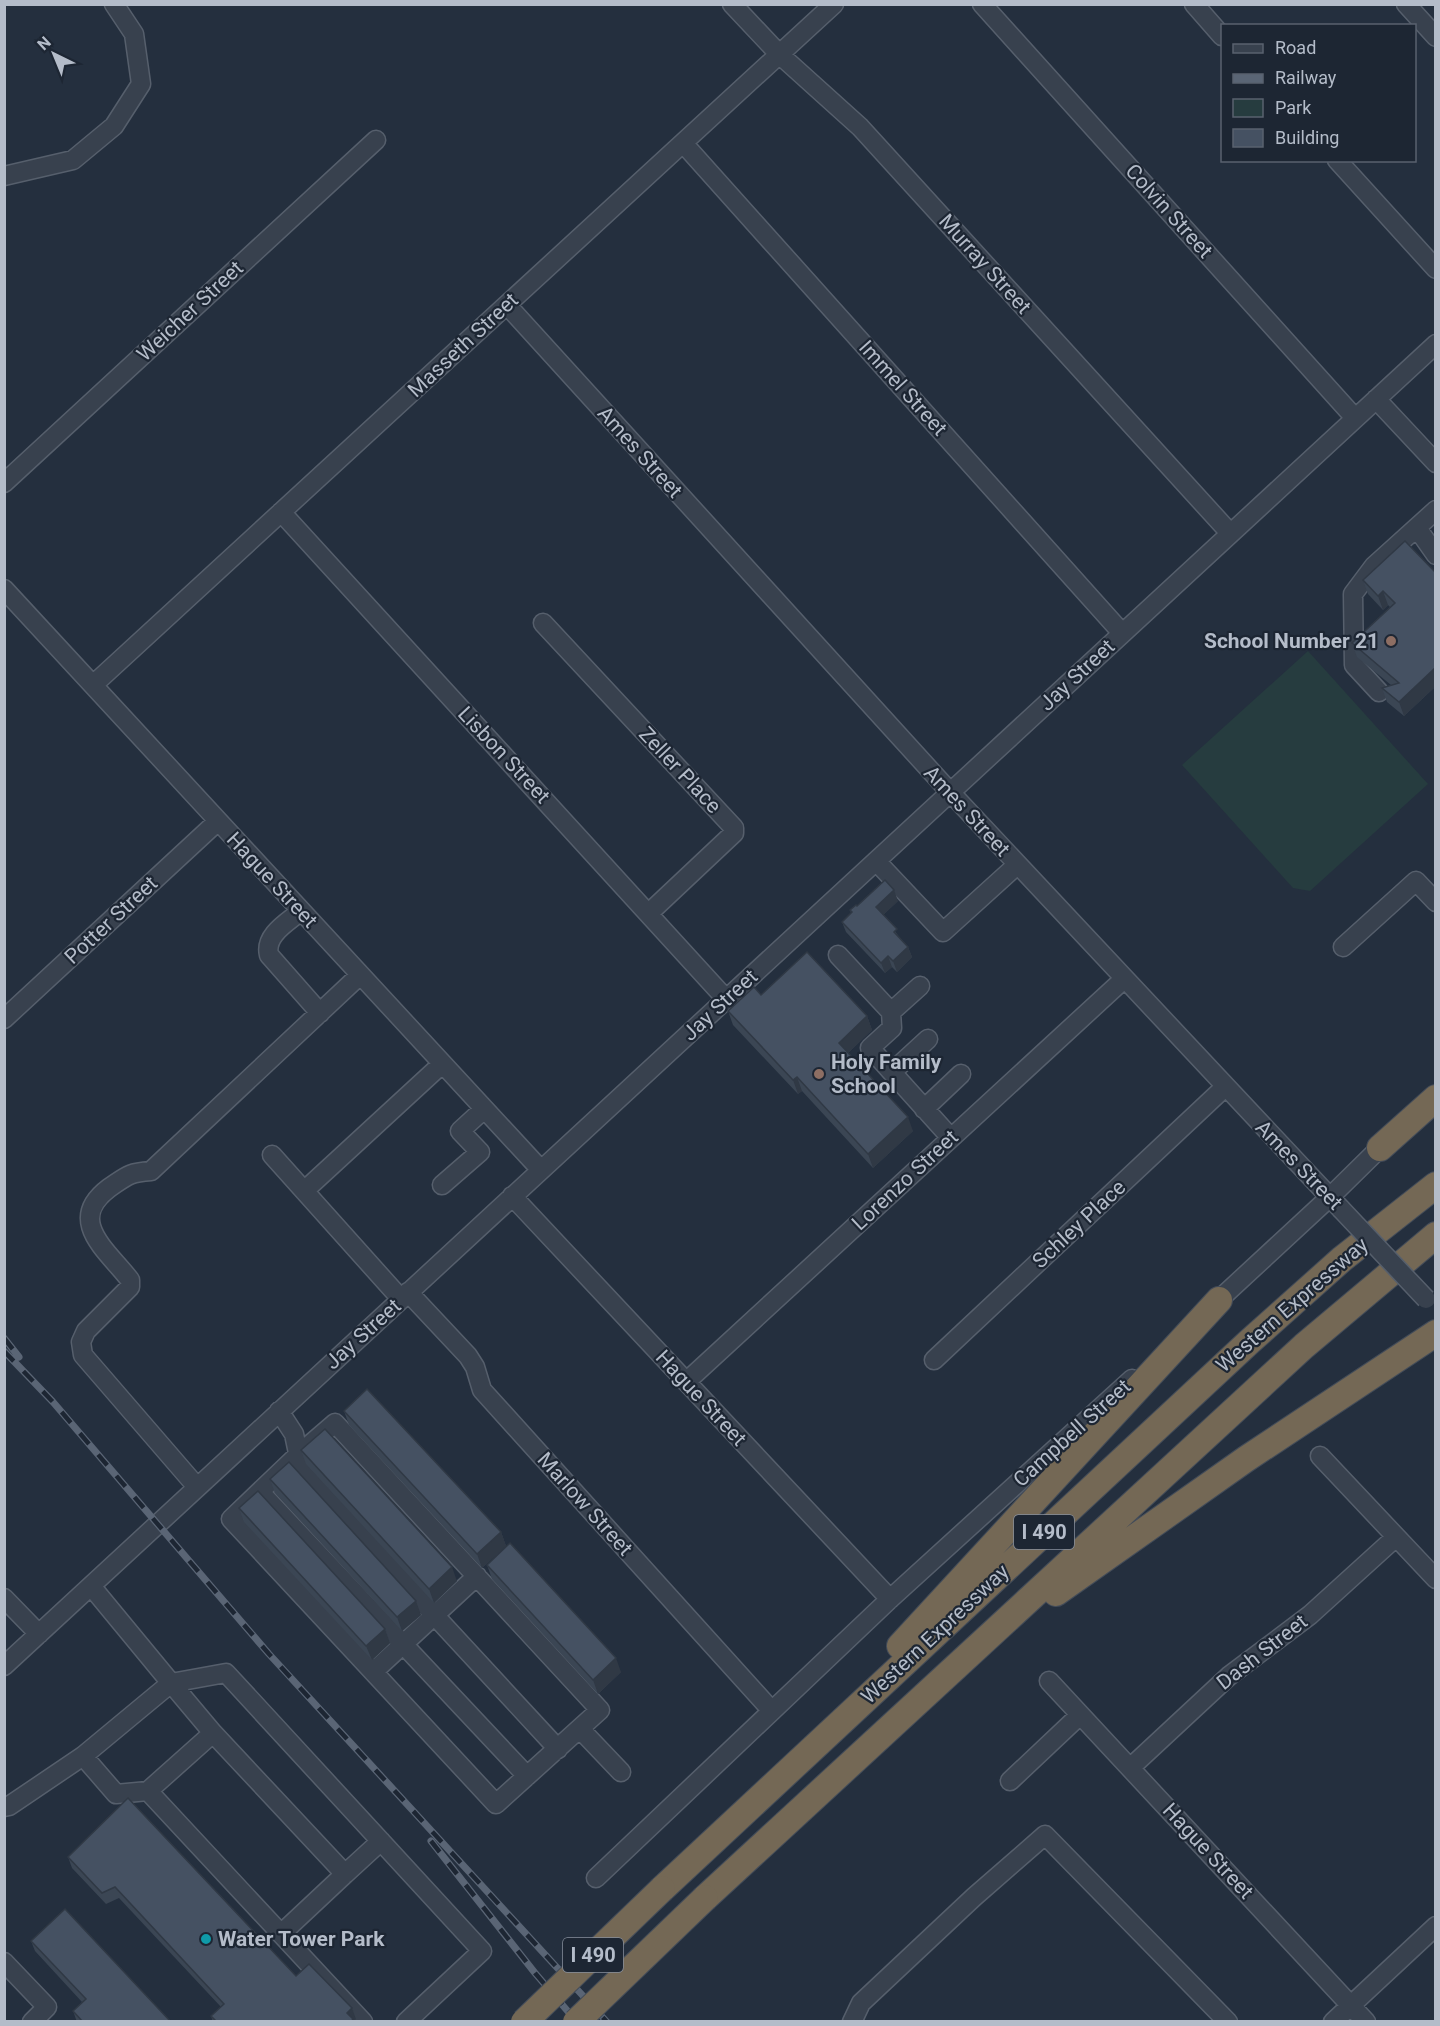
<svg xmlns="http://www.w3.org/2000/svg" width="1440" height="2026" font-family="Roboto,sans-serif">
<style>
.green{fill:#263c3f}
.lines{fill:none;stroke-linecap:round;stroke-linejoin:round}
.minor-casing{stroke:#565f6c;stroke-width:21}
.highway-casing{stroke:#434c59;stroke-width:28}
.minor{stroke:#38414e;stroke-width:18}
.highway{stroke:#746855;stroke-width:26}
.rail-casing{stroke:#5a6575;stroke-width:7}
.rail{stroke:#1d2633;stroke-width:4.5;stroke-dasharray:14;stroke-linecap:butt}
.minor-bridge-casing{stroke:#565f6c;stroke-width:21;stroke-linecap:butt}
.highway-bridge-casing{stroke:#434c59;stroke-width:28;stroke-linecap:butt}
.minor-bridge{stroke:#38414e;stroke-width:18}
.highway-bridge{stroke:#746855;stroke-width:26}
.wall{fill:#3b4654}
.shaded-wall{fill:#303945}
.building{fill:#455162;stroke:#303945;stroke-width:1.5}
.education-dot{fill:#8d6e63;stroke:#1d2633;stroke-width:2}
.culture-dot{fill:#0f9aa8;stroke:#1d2633;stroke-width:2}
.labels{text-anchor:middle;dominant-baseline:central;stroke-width:4.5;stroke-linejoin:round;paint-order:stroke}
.shield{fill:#1d2633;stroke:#878f9c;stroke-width:1.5}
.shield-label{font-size:20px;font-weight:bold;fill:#b4bcc9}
.street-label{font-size:21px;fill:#b4bcc9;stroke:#1d2633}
.poi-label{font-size:21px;font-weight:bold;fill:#b4bcc9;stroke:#1d2633;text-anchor:start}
</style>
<rect width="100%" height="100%" fill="#242f3e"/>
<path class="green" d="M1308 651 1428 784 1310 891 1293 888 1182 765Z"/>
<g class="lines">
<g class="minor-casing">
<path id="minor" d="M732 4 779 54 860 127 1230 533
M982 4 1355 418
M1194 4 1222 36
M1406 4 1436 37
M683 143 1122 633
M1337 160 1436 269
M4 176 73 160 114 126 141 84 134 34 114 4
M507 305 950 792 1341 1209
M1376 399 1436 463
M4 483 376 140
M281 512 726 999
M1417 528 1436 555
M4 589 541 1170
M543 623 734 828V833L649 913
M93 685 834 4
M1379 692 1354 665 1353 594 1374 566 1436 510
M876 861 943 932 1017 865
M301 911C288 922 264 935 269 955L320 1013
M1343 947 1416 881 1436 902
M838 955 891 1012 892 1028 870 1048 951 1138
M891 1012 920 986
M4 1019 218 821
M892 1072 928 1039
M924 1109 961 1074
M272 1155 401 1299
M442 1185 480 1152 460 1131 484 1109
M304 1191 442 1064
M512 1196 890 1599
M408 1292 468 1356 475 1367 482 1390 772 1711
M1210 1308 1330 1197 1388 1140
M934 1360 1225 1087
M686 1382 1124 979
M279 1411 294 1434 302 1472 558 1749
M335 1423 600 1710 496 1804 231 1519 299 1454Z
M1320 1456 1436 1579
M197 1487 83 1355 81 1342 86 1331 130 1287V1280C108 1251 65 1221 109 1188 128 1175 128 1173 151 1171L360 975
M260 1492 527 1776
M4 1598 39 1634
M4 1666 1436 344
M373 1672 477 1576
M1049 1681 1366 2022
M580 1729 621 1772
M213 1733 345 1874 282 1933
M83 1756 116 1794 148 1791 363 2022
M1130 1768 1229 1676 1310 1615 1396 1537
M1010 1781 1080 1715
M148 1791 213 1733 171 1683 226 1673 482 1951 406 2022
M4 1807 9 1806 83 1756 171 1683 91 1586
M345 1874 381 1841
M596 1878 890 1599 1132 1379
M4 1962 47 2007 32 2022
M852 2022 861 2003 974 1897 1045 1835 1228 2022
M1333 2022 1436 1926"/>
</g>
<g class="highway-casing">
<path id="highway" d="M1380 1148 1436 1098
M1056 1593 1246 1459 1436 1333
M900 1646 1219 1300
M662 1889 1249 1342 1342 1259 1436 1185
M705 1898 1304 1346 1436 1235"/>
</g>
<use href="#minor" class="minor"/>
<use href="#highway" class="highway"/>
<g class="rail-casing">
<path id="rail" d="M4 1338 19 1357
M4 1351 53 1402 269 1654 607 2022
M431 1841 535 1973 577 2022"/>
</g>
<use href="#rail" class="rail"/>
<g class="minor-bridge-casing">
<path id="minor-bridge" d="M1341 1209 1426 1299"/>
</g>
<g class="highway-bridge-casing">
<path id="highway-bridge" d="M524 2022 662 1889
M576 2022 705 1898"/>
</g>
<use href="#minor-bridge" class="minor-bridge"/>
<use href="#highway-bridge" class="highway-bridge"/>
</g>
<path class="wall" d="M1436 573V686L1404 716 1387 702 1382 688 1391 685 1357 657 1352 643 1390 607 1388 605 1383 610 1368 594 1363 580Z
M898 901 883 915 900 938 908 947 912 957 897 972 892 967 885 973 846 932 842 922 851 913 850 910 857 906Z
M728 1011 867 1016 872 1030 848 1053 913 1131 873 1168 802 1091 798 1094 733 1025Z
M344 1411 501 1532 506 1546 482 1568 349 1425Z
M301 1450 457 1581 434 1603 306 1464Z
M270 1479 421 1615 402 1631 275 1493Z
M239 1508 385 1629 390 1643 372 1660 244 1522Z
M487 1565 621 1672 598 1694 492 1579Z
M68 1857 296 1976 352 2008 356 2019 354 2022H213L211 2016 221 2007 119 1898 106 1904 72 1868Z
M31 1941 171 2022H77L73 2011 82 2002 35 1951Z"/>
<path class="shaded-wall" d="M1383 591 1388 605 1383 610 1378 596Z
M1436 667V686L1404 716 1399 702Z
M894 890 898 901 880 918 876 907Z
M908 947 912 957 897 972 893 961Z
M888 956 892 967 885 973 881 963Z
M867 1016 872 1030 844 1057 839 1043Z
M797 1077 802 1091 798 1094 793 1080Z
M908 1117 913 1131 873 1168 868 1154Z
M501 1532 506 1546 482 1568 477 1554Z
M452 1567 457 1581 434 1603 429 1589Z
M416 1601 421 1615 402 1631 397 1617Z
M385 1629 390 1643 372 1660 366 1646Z
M616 1658 621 1672 598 1694 593 1680Z
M352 2008 356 2019 354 2022H350L347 2013Z"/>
<path class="building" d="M1405 541 1436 573V667L1399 702 1382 688 1399 683 1352 643 1395 603 1383 591 1378 596 1363 580Z
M885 880 894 890 876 907 897 929 894 932 908 947 893 961 888 956 881 963 842 922 852 912 850 910 856 905 857 906Z
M807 952 867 1016 839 1043 908 1117 868 1154 797 1077 793 1080 728 1011 754 987 761 995Z
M367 1389 501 1532 477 1554 344 1411Z
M325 1429 452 1567 429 1589 301 1450Z
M289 1462 416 1601 397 1617 270 1479Z
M258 1491 385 1629 366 1646 239 1508Z
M510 1543 616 1658 593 1680 487 1565Z
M128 1798 296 1976 309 1964 352 2008 347 2013 353 2019 351 2022H217L211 2016 224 2004 115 1887 102 1893 68 1857Z
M65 1909 171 2022H83L73 2011 86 1999 31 1941Z"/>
<g class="education-dot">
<circle cx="1391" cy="641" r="6"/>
<circle cx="819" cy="1074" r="6"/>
</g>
<circle class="culture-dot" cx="206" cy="1939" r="6"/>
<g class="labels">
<g class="shield">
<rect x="1014" y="1515" width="60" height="34" rx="4.5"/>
<rect x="563" y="1938" width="60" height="34" rx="4.5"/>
</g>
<g class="shield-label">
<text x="1044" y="1532">I 490</text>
<text x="593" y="1955">I 490</text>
</g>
<g class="street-label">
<text transform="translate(1169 211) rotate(48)">Colvin Street</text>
<text transform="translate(985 264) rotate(48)">Murray Street</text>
<text transform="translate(190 311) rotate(-43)">Weicher Street</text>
<text transform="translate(463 345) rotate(-43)">Masseth Street</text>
<text transform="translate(903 388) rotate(48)">Immel Street</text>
<text transform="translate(640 452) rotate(48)">Ames Street</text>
<text transform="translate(1077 675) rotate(-43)">Jay Street</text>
<text transform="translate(504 755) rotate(47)">Lisbon Street</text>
<text transform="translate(680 770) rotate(47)">Zeller Place</text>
<text transform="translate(967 811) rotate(47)">Ames Street</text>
<text transform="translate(272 880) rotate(47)">Hague Street</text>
<text transform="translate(111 920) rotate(-43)">Potter Street</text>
<text transform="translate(720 1005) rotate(-43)">Jay Street</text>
<text transform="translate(1299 1165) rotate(46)">Ames Street</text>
<text transform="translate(905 1180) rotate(-43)">Lorenzo Street</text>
<text transform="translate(1079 1224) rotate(-43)">Schley Place</text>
<text transform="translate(1292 1305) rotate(-41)">Western Expressway</text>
<text transform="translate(363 1334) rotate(-42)">Jay Street</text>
<text transform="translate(701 1398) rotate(47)">Hague Street</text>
<text transform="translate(1072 1433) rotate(-42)">Campbell Street</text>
<text transform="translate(585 1504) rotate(48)">Marlow Street</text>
<text transform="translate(935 1634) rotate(-43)">Western Expressway</text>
<text transform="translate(1262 1652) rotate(-38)">Dash Street</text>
<text transform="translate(1208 1851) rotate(47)">Hague Street</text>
</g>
<g class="poi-label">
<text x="1379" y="641" text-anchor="end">School Number 21</text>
<text x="831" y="1062">Holy Family<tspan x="831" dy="24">School</tspan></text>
<text x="218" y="1939">Water Tower Park</text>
</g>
</g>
<rect width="1440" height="2026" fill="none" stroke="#b4bcc9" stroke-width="12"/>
<rect x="1221" y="24" width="195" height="138" fill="#1d2633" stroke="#59626f" stroke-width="1.5"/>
<rect x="1233" y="44" width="30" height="9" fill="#38414e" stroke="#59626f" stroke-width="1.5"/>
<text x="1275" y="54" font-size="18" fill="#b4bcc9">Road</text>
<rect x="1233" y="74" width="30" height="9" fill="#5a6575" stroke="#59626f" stroke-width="1.5"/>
<text x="1275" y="84" font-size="18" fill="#b4bcc9">Railway</text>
<rect x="1233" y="99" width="30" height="18" fill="#263c3f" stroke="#59626f" stroke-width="1.5"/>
<text x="1275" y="114" font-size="18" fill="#b4bcc9">Park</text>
<rect x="1233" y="129" width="30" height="18" fill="#455162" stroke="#59626f" stroke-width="1.5"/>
<text x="1275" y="144" font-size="18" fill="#b4bcc9">Building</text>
<g transform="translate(54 54) rotate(317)" stroke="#1d2633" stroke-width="4.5" paint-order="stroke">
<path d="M0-4.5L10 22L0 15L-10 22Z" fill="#b4bcc9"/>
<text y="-9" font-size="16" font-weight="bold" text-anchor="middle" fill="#b4bcc9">N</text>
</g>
</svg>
